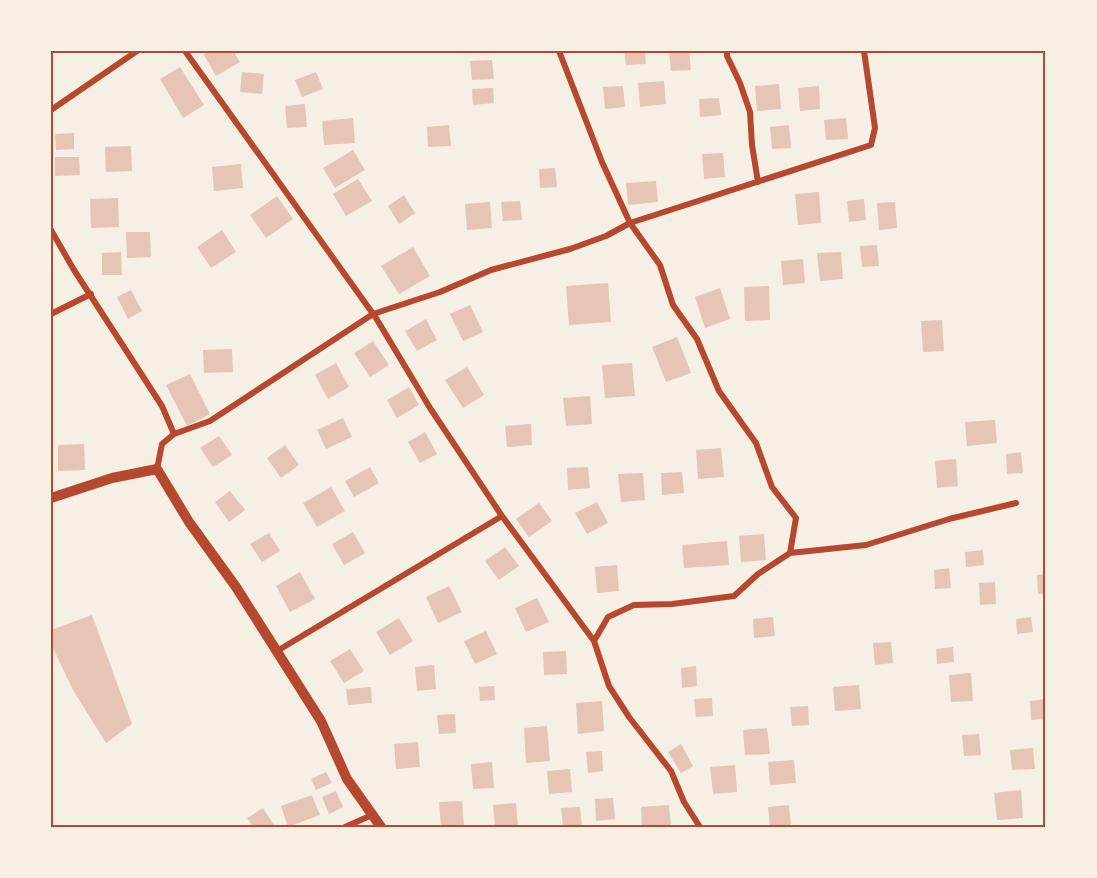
<svg xmlns="http://www.w3.org/2000/svg" width="1097" height="878" font-family="Inter,sans-serif">
<style>
.building{fill:#e6c5b7}
.lines{fill:none;stroke-linecap:round;stroke-linejoin:round}
.minor{stroke:#b5482f;stroke-width:6}
.secondary{stroke:#b5482f;stroke-width:10}
.neatline{fill:none;stroke:#b5482f;stroke-width:2}
</style>
<rect width="100%" height="100%" fill="#f6efe4"/>
<path class="building" d="M210 51H233L240 62 216 76 204 55Z
M624 51H645L646 64 626 65Z
M669 51H689L691 70 671 71Z
M492 60 494 79 472 80 470 61Z
M180 67 204 105 183 118 160 79Z
M242 72 264 74 262 94 240 92Z
M316 72 323 89 302 97 295 80Z
M664 81 666 104 640 107 638 83Z
M779 84 781 109 757 111 755 86Z
M623 86 625 107 605 109 603 87Z
M819 86 820 109 800 111 798 88Z
M493 88 494 103 473 105 472 89Z
M719 98 721 115 700 117 699 99Z
M305 104 307 127 287 128 285 106Z
M353 118 355 143 324 145 322 121Z
M846 118 848 139 826 140 824 120Z
M449 125 451 146 428 147 427 127Z
M789 125 791 148 772 149 770 127Z
M74 133V149L56 150 55 134Z
M131 146 132 171 106 172 105 147Z
M353 150 365 170 335 188 323 168Z
M723 153 725 177 704 179 702 154Z
M55 157H79L80 175 55 176Z
M241 164 243 188 214 191 212 167Z
M555 168 557 187 540 188 539 169Z
M358 179 372 201 346 216 333 194Z
M656 181 658 202 628 205 626 183Z
M819 192 821 223 798 225 795 194Z
M404 195 415 213 399 224 388 206Z
M277 196 293 219 266 238 250 215Z
M118 198 119 227 91 228 90 199Z
M864 199 866 220 849 222 847 201Z
M520 201 522 220 503 221 501 202Z
M490 202 492 228 467 230 465 204Z
M895 202 897 228 879 230 877 203Z
M222 230 236 252 211 268 197 247Z
M126 232H150L151 257 127 258Z
M877 245 879 266 862 267 860 246Z
M413 247 430 276 399 294 381 266Z
M121 252 122 275H102V253Z
M841 252 843 279 820 281 817 253Z
M803 259 805 283 783 285 781 261Z
M608 283 611 322 569 325 566 286Z
M769 286 770 320 745 321 744 287Z
M720 288 730 319 705 328 695 297Z
M131 290 142 311 128 319 117 297Z
M470 305 483 332 463 341 450 314Z
M426 319 437 340 417 351 405 331Z
M942 320 944 351 923 352 921 321Z
M677 337 691 373 666 382 652 347Z
M373 341 389 365 370 377 354 353Z
M232 349 233 372 204 373 203 350Z
M336 363 349 387 328 399 315 375Z
M632 363 635 396 605 398 602 365Z
M467 367 484 395 463 408 445 380Z
M190 374 210 414 187 426 166 385Z
M409 387 419 405 397 418 387 400Z
M590 396 592 424 566 426 563 398Z
M343 418 352 437 326 449 317 430Z
M995 420 997 443 967 446 965 422Z
M531 424 532 445 507 447 505 426Z
M425 432 437 454 420 463 408 442Z
M219 436 232 455 213 467 200 448Z
M84 444 85 470 58 471V445Z
M285 445 299 465 281 478 267 458Z
M721 448 724 477 698 479 696 450Z
M1021 452 1023 473 1007 474 1006 454Z
M956 459 958 486 937 488 935 461Z
M370 467 379 483 354 497 345 481Z
M588 467 590 488 568 490 567 468Z
M682 472 684 493 662 495 661 473Z
M643 473 645 500 621 502 618 474Z
M331 487 345 511 317 527 303 503Z
M230 491 245 510 229 522 215 502Z
M597 502 608 523 587 534 575 513Z
M539 503 552 521 529 537 516 519Z
M353 532 365 553 344 565 332 544Z
M269 533 280 551 262 562 250 544Z
M764 534 766 560 741 562 739 536Z
M727 541 729 565 684 568 682 545Z
M505 547 519 566 499 580 485 561Z
M983 550 984 565 966 567 965 552Z
M617 565 619 591 597 593 595 567Z
M949 568 951 588 935 589 934 570Z
M300 572 315 599 290 612 276 586Z
M1046 574V594H1038L1037 575Z
M995 582 996 604 980 605 979 583Z
M449 586 462 612 438 623 426 597Z
M537 598 549 622 526 632 515 608Z
M92 615 132 724 106 743 73 690 51 644V630Z
M773 617 775 636 754 638 753 619Z
M1031 617 1033 632 1017 634 1016 619Z
M399 618 413 641 390 655 376 632Z
M486 631 497 654 475 664 464 641Z
M891 642 893 663 875 665 873 643Z
M953 647 954 662 937 664 936 649Z
M350 649 364 671 344 683 330 661Z
M566 651 567 674 544 675 543 652Z
M434 665 436 689 417 691 415 667Z
M696 666 697 686 682 688 681 668Z
M971 673 973 701 951 702 949 675Z
M859 685 861 709 835 711 833 687Z
M494 686 495 700 480 701 479 687Z
M371 687 372 703 348 705 346 689Z
M712 698 713 716 696 717 694 699Z
M1046 699V719L1031 720 1030 701Z
M602 701 604 731 578 734 576 703Z
M808 706 809 725 792 726 790 707Z
M455 714 456 733 439 734 437 715Z
M547 726 550 761 526 763 524 728Z
M767 728 770 754 745 755 743 730Z
M979 734 981 755 964 756 962 735Z
M418 742 420 767 396 769 394 744Z
M681 744 693 766 681 773 668 752Z
M1033 748 1035 769 1012 770 1010 750Z
M602 751 603 771 588 773 586 752Z
M794 760 796 783 770 785 768 762Z
M492 762 494 788 473 789 471 764Z
M735 765 737 792 713 794 710 767Z
M570 769 572 792 549 794 547 771Z
M326 772 332 783 316 790 311 779Z
M1021 790 1023 818 997 820 994 793Z
M336 791 343 807 329 814 322 797Z
M312 795 320 815 288 827 281 806Z
M613 798 615 819 596 821 595 799Z
M462 801 464 825 441 827 439 802Z
M516 803 518 827H495L493 805Z
M669 805 671 827H642L641 807Z
M789 805 791 827H770L768 807Z
M580 807 582 827H563L561 808Z
M263 808 275 827H253L247 818Z"/>
<g class="lines">
<path class="minor" d="M185 51 376 318 430 408 502 516 594 641
M559 51 602 162 630 223 660 265 673 305 697 339 719 391 756 443 772 487 796 518 790 553 758 574 734 596 672 604 634 605 608 617 594 641 609 686 629 717 671 771 684 802 700 827
M727 51V56L740 83 750 112 752 145 758 182
M51 110 137 51
M51 230 74 270 162 406 174 434 162 444 157 469
M51 314 91 294
M174 434 210 421 373 314 440 292 491 270 570 249 606 236 630 223 871 145 875 128 864 51
M790 553 866 545 949 519 1016 503
M277 651 502 516
M345 827 372 815"/>
<path class="secondary" d="M51 498 112 478 157 469 189 522 236 587 321 721 347 779 381 827"/>
</g>
<rect width="1097" height="878" fill="none" stroke="#f6efe4" stroke-width="105"/>
<rect x="52" y="52" width="992" height="774" class="neatline"/>
</svg>
